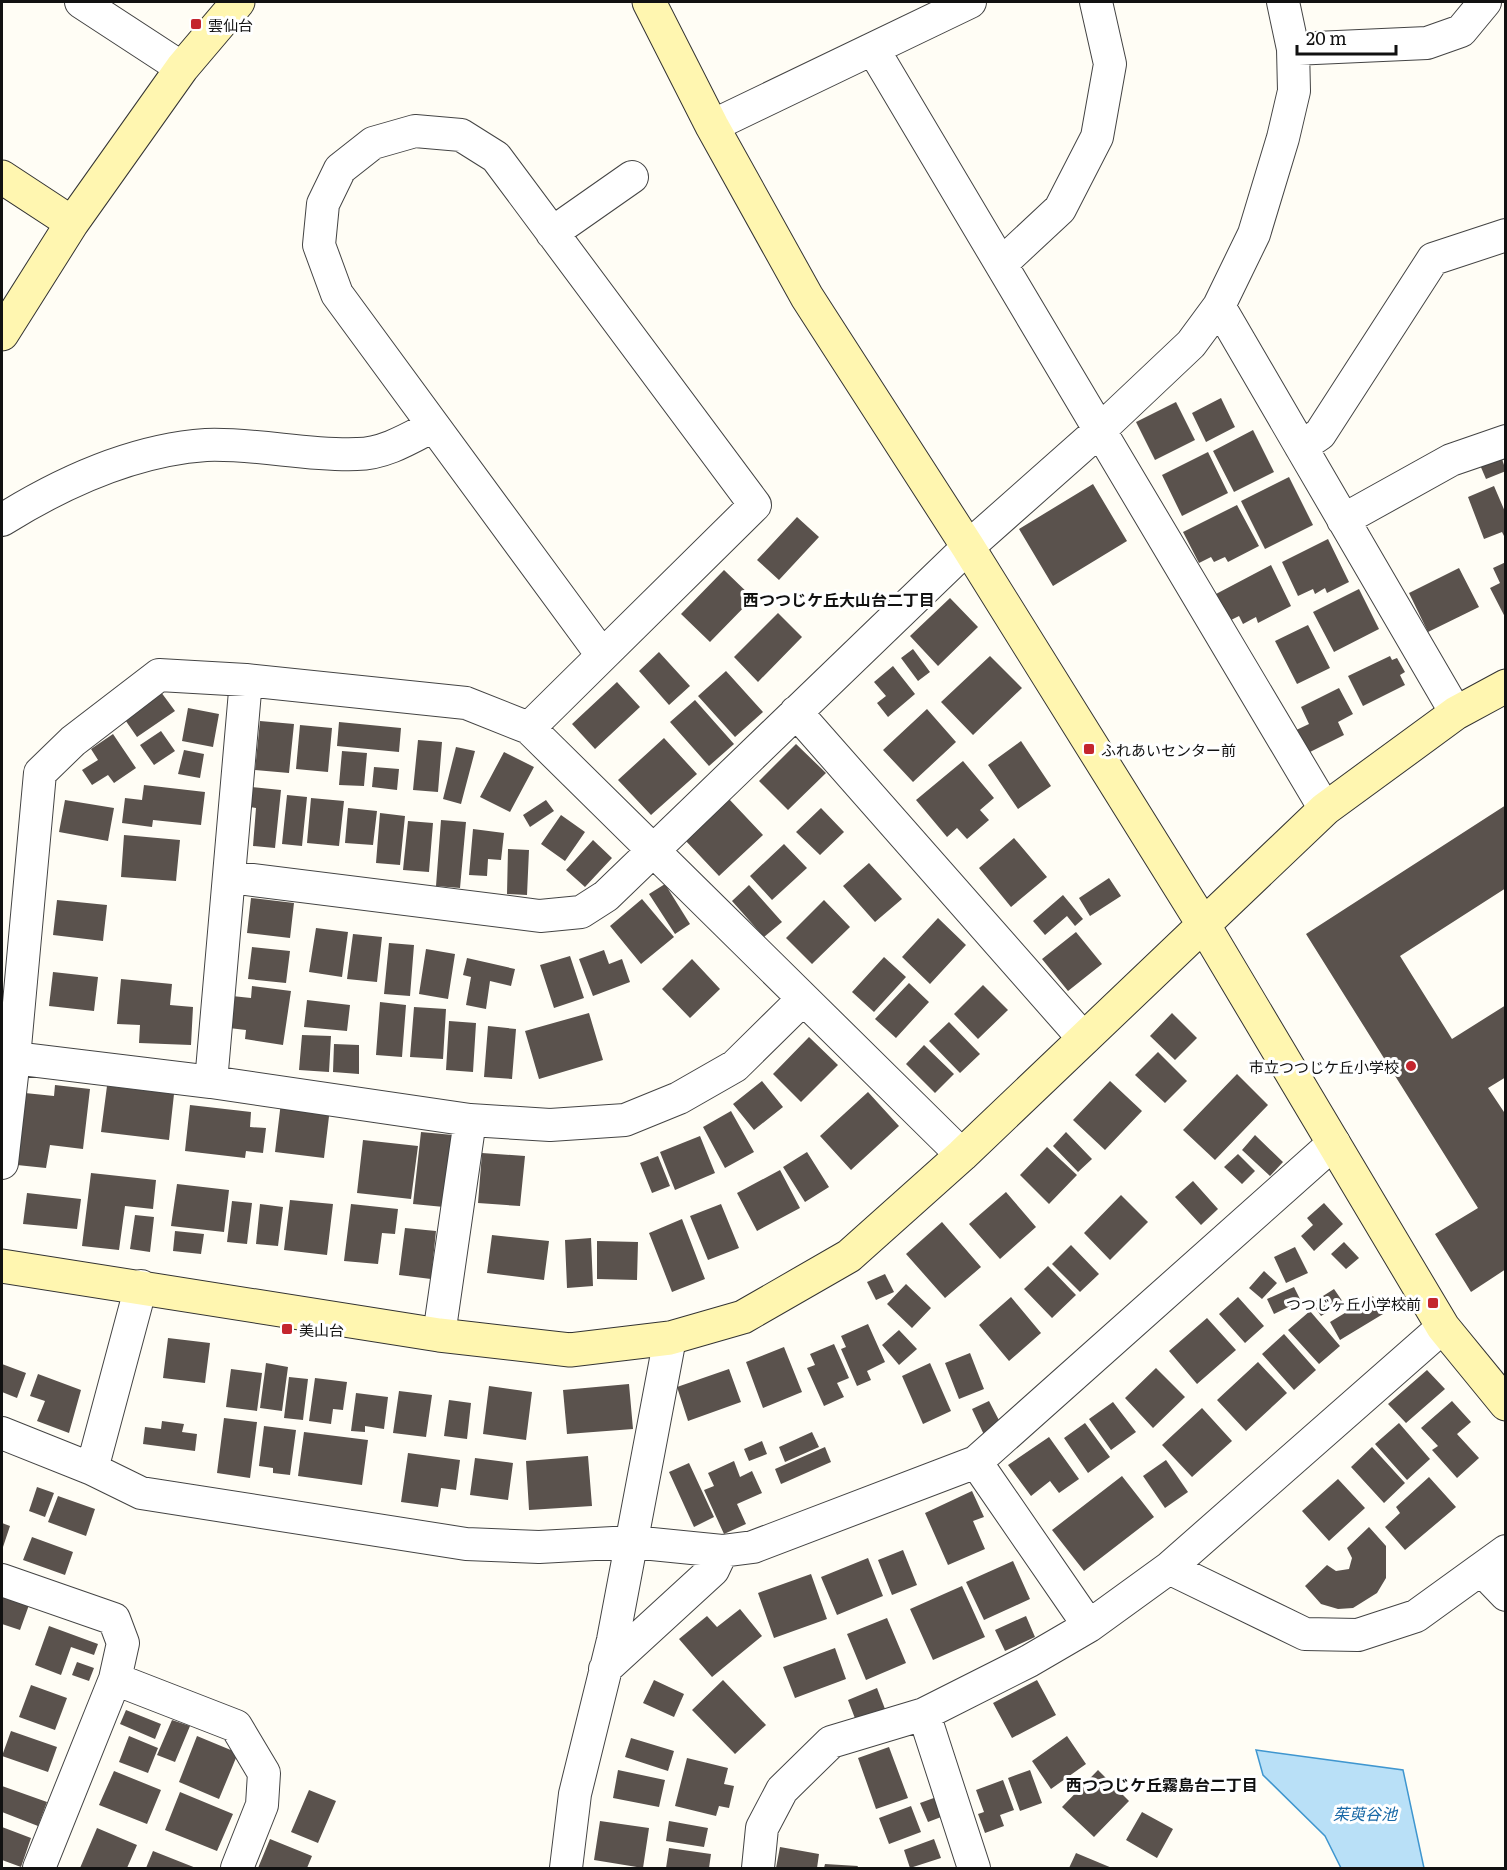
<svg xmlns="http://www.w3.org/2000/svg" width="1507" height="1870" font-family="Literata,'Noto Sans JP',serif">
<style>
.water{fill:#b9e0f7;stroke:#3f96cf;stroke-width:1.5}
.building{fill:#5a524d}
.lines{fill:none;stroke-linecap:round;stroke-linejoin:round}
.street-casing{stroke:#444;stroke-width:34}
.secondary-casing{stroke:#333;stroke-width:35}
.street{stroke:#fff;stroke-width:32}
.secondary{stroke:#fff6b0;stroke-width:33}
.poi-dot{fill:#c4262e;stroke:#fff;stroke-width:2}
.labels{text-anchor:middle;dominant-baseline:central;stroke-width:6;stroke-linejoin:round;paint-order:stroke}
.poi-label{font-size:15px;fill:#111;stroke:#fff;text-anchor:start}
.neighbourhood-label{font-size:16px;font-weight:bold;fill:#111;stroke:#fff}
.water-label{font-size:16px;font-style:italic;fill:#1768a6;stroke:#fff}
</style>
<rect width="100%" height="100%" fill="#fffdf5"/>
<path class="water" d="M1256 1750 1403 1770 1424 1868H1341L1325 1836 1263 1775Z"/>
<path class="building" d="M1221 398 1235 427 1206 442 1192 413Z
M1176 402 1195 440 1155 460 1136 422Z
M1253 430 1274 472 1234 492 1213 451Z
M1208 452 1228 493 1182 516 1162 475Z
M1501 456 1506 471 1486 479 1480 465Z
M1289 477 1313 525 1265 549 1241 501Z
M1093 484 1127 541 1053 586 1019 529Z
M1494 486 1506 514V540L1502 532 1484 539 1468 497Z
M1237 505 1259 546 1228 562 1225 557 1214 562 1211 557 1199 563 1183 532Z
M797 517 819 537 779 580 757 560Z
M1328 539 1349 582 1327 593 1325 588 1315 594 1313 589 1298 596 1282 562Z
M1506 562V619L1490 588 1500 583 1493 568Z
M1271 565 1291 606 1258 623 1256 617 1243 624 1239 616 1229 621 1216 594Z
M1459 568 1479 607 1428 632 1409 593Z
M724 570 753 598 710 642 681 614Z
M1359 589 1379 629 1334 652 1313 612Z
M950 598 978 627 938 666 910 636Z
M778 613 802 637 758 682 734 657Z
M1308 625 1330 668 1297 684 1275 641Z
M913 649 930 672 918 681 901 658Z
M659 652 690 686 669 705 639 671Z
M990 656 1022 688 973 735 941 702Z
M1390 656 1392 660 1397 658 1405 672 1400 675 1405 685 1363 706 1348 676Z
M893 666 915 694 888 717 877 703 886 696 874 682Z
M726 671 763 712 735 737 698 696Z
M617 682 640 707 595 749 572 724Z
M158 688 175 711 137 737 121 714Z
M1339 688 1353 714 1338 722 1344 735 1304 755 1292 732 1309 724 1301 707Z
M695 700 734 744 709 766 670 722Z
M188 708 219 714 213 747 182 741Z
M927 709 956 742 913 782 883 750Z
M260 721 294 724 289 773 255 770Z
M339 722 401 728 399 752 337 746Z
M300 725 332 728 328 772 296 769Z
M161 731 175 751 154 765 140 745Z
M113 734 136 768 114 783 108 775 92 785 82 770 98 760 91 749Z
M664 738 697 774 651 815 618 780Z
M418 740 442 742 438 792 413 790Z
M1021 741 1051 786 1018 809 988 765Z
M796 744 826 773 788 810 759 781Z
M456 747 475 751 461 804 443 799Z
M184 750 204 754 200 778 178 774Z
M342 751 367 753 364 786 339 785Z
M504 752 534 767 510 812 480 797Z
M963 761 994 798 980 810 989 820 967 839 957 828 947 837 916 800Z
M374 767 399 769 397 790 372 787Z
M144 785 205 792 201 825 153 820 152 827 122 823 125 798 142 800Z
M252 787 281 790 275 848 253 846 256 808 250 807Z
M287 795 307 797 302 846 282 844Z
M311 798 344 801 339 846 307 843Z
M729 799 763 835 719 876 685 840Z
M65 800 114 808 108 841 59 832Z
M546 800 554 811 530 827 523 815Z
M1506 805V888L1400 956 1452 1039 1506 1005V1077L1488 1088 1506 1115V1269L1471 1292 1435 1234 1478 1208 1306 934Z
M348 808 377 811 373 845 345 843Z
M821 808 844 832 820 855 796 832Z
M380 813 405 816 400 865 376 863Z
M561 815 585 832 565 861 541 844Z
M441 820 466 822 460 888 436 886Z
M408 821 433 823 429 872 403 870Z
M473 829 504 833 501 860 488 859 487 876 469 875Z
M124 835 180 840 176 881 121 877Z
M1014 838 1047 877 1011 907 979 868Z
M593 840 612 858 585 887 566 870Z
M784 844 807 868 772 900 750 876Z
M508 849 529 850 527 895 507 894Z
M869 863 902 899 875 922 843 886Z
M1109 878 1121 896 1090 916 1079 898Z
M665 884 690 924 675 934 649 894Z
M749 885 782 922 764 937 732 901Z
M1063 895 1083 919 1075 926 1067 916 1045 935 1033 921Z
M251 898 294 903 290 938 247 933Z
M642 899 674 937 641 964 610 926Z
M57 900 107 905 103 941 53 935Z
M824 900 850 927 812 964 786 938Z
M938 918 966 945 930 984 902 957Z
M316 928 348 932 342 977 309 972Z
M1076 932 1102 964 1068 991 1042 959Z
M353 934 382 937 377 982 347 979Z
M389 943 414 945 410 996 384 994Z
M252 947 290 951 286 983 248 979Z
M426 949 455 954 448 999 419 994Z
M604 950 609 964 622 959 630 982 593 996 579 959Z
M570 956 584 998 554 1008 540 965Z
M884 957 906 977 874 1012 852 992Z
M467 958 515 969 511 986 490 981 486 1009 466 1005 471 977 463 975Z
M692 959 720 989 690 1018 662 989Z
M53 972 98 977 94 1011 49 1006Z
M121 979 172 984 170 1005 193 1007 191 1045 139 1043 140 1025 117 1024Z
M909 983 929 1002 896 1038 875 1019Z
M983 985 1008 1010 978 1039 954 1014Z
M252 986 291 991 283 1045 245 1039 246 1030 229 1028 232 996 251 998Z
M307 1000 350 1005 347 1031 304 1027Z
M380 1002 406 1005 402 1057 376 1055Z
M414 1007 446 1009 443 1059 410 1057Z
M589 1013 603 1060 539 1079 525 1031Z
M1172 1013 1197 1038 1175 1060 1150 1036Z
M449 1021 476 1023 473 1072 446 1070Z
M949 1022 980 1054 960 1073 929 1041Z
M488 1026 516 1029 512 1079 484 1077Z
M302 1035 331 1036 329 1072 299 1070Z
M809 1037 838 1065 801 1102 773 1074Z
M334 1044 359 1045V1074L333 1072Z
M924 1045 954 1074 935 1093 906 1064Z
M1158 1052 1187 1081 1165 1103 1135 1075Z
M1237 1074 1268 1105 1215 1160 1183 1130Z
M762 1081 783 1107 754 1130 733 1104Z
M1110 1081 1142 1111 1105 1150 1073 1120Z
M55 1085 90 1089 83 1149 50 1145 46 1168 17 1165 25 1093 54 1096Z
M107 1086 174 1094 169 1140 101 1132Z
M868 1092 899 1126 851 1170 820 1136Z
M281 1102 330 1108 324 1158 275 1152Z
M190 1105 251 1112 250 1127 266 1128 263 1153 246 1151 245 1158 185 1151Z
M731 1111 754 1152 725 1168 703 1127Z
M421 1132 453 1135 444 1207 413 1204Z
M1066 1132 1092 1159 1078 1172 1053 1146Z
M1255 1135 1283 1162 1270 1176 1242 1150Z
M700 1136 715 1173 675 1190 660 1152Z
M363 1140 418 1146 411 1199 357 1193Z
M1047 1147 1077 1175 1049 1204 1020 1175Z
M807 1152 829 1187 805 1202 783 1167Z
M482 1153 525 1156 520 1206 478 1203Z
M1238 1154 1255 1171 1242 1184 1224 1167Z
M658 1156 670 1186 652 1193 640 1163Z
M780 1170 800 1208 757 1231 737 1193Z
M91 1173 156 1180 153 1209 125 1206 119 1250 82 1246Z
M1193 1181 1218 1209 1201 1225 1175 1197Z
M177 1184 229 1190 224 1232 171 1226Z
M1006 1192 1036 1227 1000 1259 969 1224Z
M27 1193 81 1199 77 1229 23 1224Z
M1121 1195 1148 1222 1110 1260 1084 1233Z
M290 1200 333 1204 327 1255 284 1250Z
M232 1201 252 1203 247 1244 227 1242Z
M1324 1203 1343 1224 1314 1251 1301 1236 1313 1225 1307 1218Z
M260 1204 283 1207 278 1246 256 1244Z
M351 1204 398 1209 395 1234 382 1233 378 1264 344 1261Z
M721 1204 739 1248 708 1260 690 1216Z
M135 1215 154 1217 150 1252 130 1249Z
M682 1219 705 1279 672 1292 649 1233Z
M942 1222 981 1267 945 1298 906 1254Z
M405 1228 436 1231 431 1279 399 1275Z
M175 1231 204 1234 201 1254 173 1251Z
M492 1235 549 1241 544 1280 487 1273Z
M591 1238 593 1286 567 1288 565 1240Z
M597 1241 638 1242 637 1280 597 1279Z
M1344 1242 1359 1258 1346 1269 1331 1254Z
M1071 1245 1099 1274 1080 1292 1052 1264Z
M1295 1247 1308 1273 1286 1283 1274 1257Z
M1048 1266 1076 1295 1052 1318 1024 1289Z
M1264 1271 1277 1283 1262 1299 1249 1288Z
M885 1274 894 1292 876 1300 867 1282Z
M906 1284 931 1308 912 1328 887 1304Z
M1294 1287 1301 1301 1274 1314 1267 1299Z
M1334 1289 1343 1302 1321 1316 1312 1303Z
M1373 1296 1383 1314 1340 1340 1330 1322Z
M1011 1297 1041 1333 1009 1361 979 1325Z
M1238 1297 1264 1326 1245 1343 1219 1314Z
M1310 1311 1340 1346 1319 1364 1288 1330Z
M1207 1318 1236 1350 1197 1384 1169 1351Z
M868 1324 885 1362 867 1371 871 1380 857 1386 841 1349 846 1347 841 1336Z
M899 1330 917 1349 899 1365 882 1345Z
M1284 1334 1316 1370 1294 1390 1262 1354Z
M168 1338 210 1343 205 1383 163 1378Z
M834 1344 849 1378 837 1383 844 1397 824 1406 807 1368 815 1365 810 1354Z
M784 1347 802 1392 763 1408 746 1362Z
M970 1353 984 1389 959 1399 945 1363Z
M1258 1362 1287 1393 1246 1431 1217 1400Z
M266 1363 288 1367 282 1411 260 1408Z
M930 1363 951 1411 923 1424 902 1376Z
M2 1364 26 1373 17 1398 2 1392Z
M1156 1368 1185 1397 1153 1428 1125 1398Z
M231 1369 262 1373 257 1411 226 1407Z
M729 1369 741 1402 688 1421 677 1387Z
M1427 1370 1445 1389 1406 1423 1388 1404Z
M38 1374 81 1390 69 1433 37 1421 45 1401 30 1396Z
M289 1377 308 1379 303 1420 284 1418Z
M315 1378 347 1382 343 1410 333 1409 331 1424 309 1421Z
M629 1384 633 1429 567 1434 563 1390Z
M489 1386 532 1392 526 1440 483 1434Z
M399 1391 432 1395 426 1437 393 1433Z
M356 1393 388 1397 384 1429 365 1426V1432L351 1431Z
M449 1400 471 1403 467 1439 444 1436Z
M989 1401 1003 1428 985 1437 972 1409Z
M1452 1401 1471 1422 1457 1434 1479 1458 1457 1478 1432 1450 1438 1446 1421 1428Z
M1113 1402 1136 1432 1111 1450 1089 1419Z
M1202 1408 1232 1441 1192 1477 1162 1445Z
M224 1418 257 1422 250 1478 217 1473Z
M162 1421 184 1424 182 1432 197 1434 195 1451 143 1444 145 1427 161 1429Z
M1085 1423 1110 1457 1088 1473 1064 1438Z
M1399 1423 1430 1459 1407 1480 1375 1444Z
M264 1426 296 1430 290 1475 273 1473V1468L259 1466Z
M304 1432 368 1440 362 1485 298 1476Z
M812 1432 819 1447 785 1462 779 1447Z
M1049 1437 1079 1479 1059 1493 1050 1481 1031 1496 1008 1465Z
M762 1441 767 1454 749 1461 744 1449Z
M825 1447 831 1462 781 1484 775 1469Z
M1372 1447 1405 1483 1384 1503 1351 1467Z
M408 1453 460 1460 456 1490 441 1488 438 1507 401 1502Z
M588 1456 592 1506 529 1510 526 1461Z
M475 1458 513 1463 508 1500 470 1495Z
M1166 1460 1188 1492 1165 1508 1143 1476Z
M734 1461 740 1477 752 1471 762 1493 737 1504 746 1524 724 1534 704 1490 714 1486 708 1473Z
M689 1463 714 1517 694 1527 669 1472Z
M1122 1476 1154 1517 1084 1571 1052 1530Z
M1429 1477 1456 1507 1405 1550 1385 1527 1400 1513 1396 1507Z
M1338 1479 1365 1508 1329 1541 1302 1511Z
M37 1487 54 1493 45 1517 29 1511Z
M972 1491 984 1517 973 1521 985 1549 948 1565 925 1513Z
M58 1496 95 1509 86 1536 48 1522Z
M2 1523 10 1526 2 1550Z
M1369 1527 1386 1546V1578L1377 1593 1353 1608 1338 1609 1321 1604 1305 1586 1327 1565 1336 1571 1349 1569 1352 1558 1347 1548Z
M32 1537 73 1552 65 1575 23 1560Z
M903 1550 917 1585 892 1595 878 1560Z
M868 1558 883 1596 837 1615 821 1577Z
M1013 1561 1030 1599 984 1620 966 1582Z
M811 1574 827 1619 774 1638 758 1593Z
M962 1586 985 1637 933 1660 910 1609Z
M2 1595 29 1605 20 1630 2 1624Z
M740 1609 762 1636 712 1677 679 1639 707 1616 717 1627Z
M1026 1616 1035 1637 1005 1651 995 1630Z
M887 1618 906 1663 866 1680 847 1634Z
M49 1626 98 1644 94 1655 71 1647 61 1675 35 1665Z
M835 1648 846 1679 795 1698 783 1667Z
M77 1662 94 1668 89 1681 72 1675Z
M654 1680 684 1694 674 1717 643 1703Z
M723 1680 766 1725 735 1754 692 1710Z
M1037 1680 1056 1715 1012 1738 993 1703Z
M31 1685 67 1698 55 1730 19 1717Z
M877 1688 885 1709 856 1721 848 1700Z
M126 1710 161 1724 155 1739 120 1724Z
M172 1720 190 1726 175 1762 157 1755Z
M11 1731 57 1747 48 1772 2 1756Z
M129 1736 158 1748 148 1773 119 1762Z
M197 1736 238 1753 219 1799 179 1782Z
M1067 1736 1086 1764 1051 1789 1032 1761Z
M631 1738 674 1751 668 1771 625 1757Z
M889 1747 908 1798 876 1809 858 1758Z
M687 1758 728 1768 724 1784 734 1786 729 1808 719 1806 716 1816 675 1806Z
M618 1770 665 1780 659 1807 613 1798Z
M1030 1770 1042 1803 1020 1811 1008 1778Z
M1098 1770 1129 1801 1094 1837 1062 1807Z
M114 1771 161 1790 147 1824 99 1805Z
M1003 1780 1014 1810 1000 1815 1004 1826 985 1833 978 1814 984 1812 976 1790Z
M2 1786 47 1802 38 1826 2 1812Z
M309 1790 336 1801 318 1843 291 1832Z
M180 1792 233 1814 217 1851 165 1830Z
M942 1795 949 1814 928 1822 920 1803Z
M911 1806 921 1832 889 1844 879 1818Z
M1142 1812 1173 1829 1157 1858 1126 1840Z
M600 1821 649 1828 643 1868 594 1860Z
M669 1821 708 1828 704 1847 666 1841Z
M2 1827 31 1838 21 1867 2 1860Z
M97 1828 137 1845 127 1868H80Z
M270 1839 312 1856 307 1868H258Z
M934 1839 941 1858 910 1868 904 1850Z
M780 1847 819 1854 817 1868H776Z
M669 1848 711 1854 709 1868H666Z
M153 1851 196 1868H146Z
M1076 1853 1112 1868H1069Z
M825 1864 858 1866 857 1868H824Z"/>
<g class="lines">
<g class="street-casing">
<path id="street" d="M81 2 182 68
M873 49 1325 809
M1293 49 1427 43 1461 31 1485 2
M712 126 970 2
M552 233 632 177
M1001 264 1060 209 1097 137 1110 64 1096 2
M1219 306 1456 713
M1301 447 1320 434 1433 259 1506 235
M2 520C63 482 133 450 206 445 258 443 306 456 357 454 384 454 410 438 433 426
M1343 520 1451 460 1506 441
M796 712 1084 1039
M529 728 755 505 496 157 461 135 415 131 373 143 340 169 323 204 319 245 337 294 602 655
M230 877 540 916 581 912 606 896 968 547 1100 430 1191 344 1219 306 1254 234 1283 138 1294 91 1293 49 1283 2
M14 1058 211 1082 470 1120 550 1125 625 1120 679 1098 735 1066 803 999
M211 1082 246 680
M2 1163 14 1058 40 773 73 741 159 675 246 680 466 703 529 728 962 1155
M439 1335 470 1120
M2 1433 92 1469 141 1493 466 1544 539 1547 632 1542 722 1551 753 1547 976 1462 1334 1143
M976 1462 1089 1626
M92 1469 141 1286
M1169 1568 1305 1634 1358 1635 1416 1616 1481 1569 1506 1595
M1481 1569 1506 1551
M2 1580 114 1619 123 1643 115 1679 39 1868
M605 1669 713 1570 722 1551
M115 1679 236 1726 264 1773 262 1805 237 1868
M924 1714 974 1868
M566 1868 575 1794 613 1640 670 1338
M758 1868 762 1828 782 1790 831 1742 924 1714 1029 1661 1089 1626 1169 1568 1443 1327"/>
</g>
<g class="secondary-casing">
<path id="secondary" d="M649 2 712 126 807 297 968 547 1203 924 1443 1327 1506 1404
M2 177 72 223
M2 334 72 223 182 68 238 2
M2 1266 439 1335 570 1350 670 1338 743 1317 849 1256 962 1155 1325 809 1456 713 1506 686"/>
</g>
<use href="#street" class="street"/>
<use href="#secondary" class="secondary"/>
</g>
<g class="poi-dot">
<rect x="190" y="18" width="12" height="12" rx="3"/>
<rect x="1083" y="743" width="12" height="12" rx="3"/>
<circle cx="1411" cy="1066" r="6"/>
<rect x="1427" y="1297" width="12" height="12" rx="3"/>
<rect x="281" y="1323" width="12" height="12" rx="3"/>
</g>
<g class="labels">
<g class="poi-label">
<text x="208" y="24">雲仙台</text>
<text x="1101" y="749">ふれあいセンター前</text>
<text x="1399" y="1066" text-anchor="end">市立つつじケ丘小学校</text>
<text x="1421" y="1303" text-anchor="end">つつじヶ丘小学校前</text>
<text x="299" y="1329">美山台</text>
</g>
<g class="neighbourhood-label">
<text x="839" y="599">西つつじケ丘大山台二丁目</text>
<text x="1162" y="1784">西つつじケ丘霧島台二丁目</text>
</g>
<g class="water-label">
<text x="1365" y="1813">茱萸谷池</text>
</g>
</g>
<rect width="1507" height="1870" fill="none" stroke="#111111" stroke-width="6"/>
<path d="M1297 45v9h99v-9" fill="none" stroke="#111111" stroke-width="3"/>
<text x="1306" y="45" font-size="18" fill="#111111" stroke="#ffffff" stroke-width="4.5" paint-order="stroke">20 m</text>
</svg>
